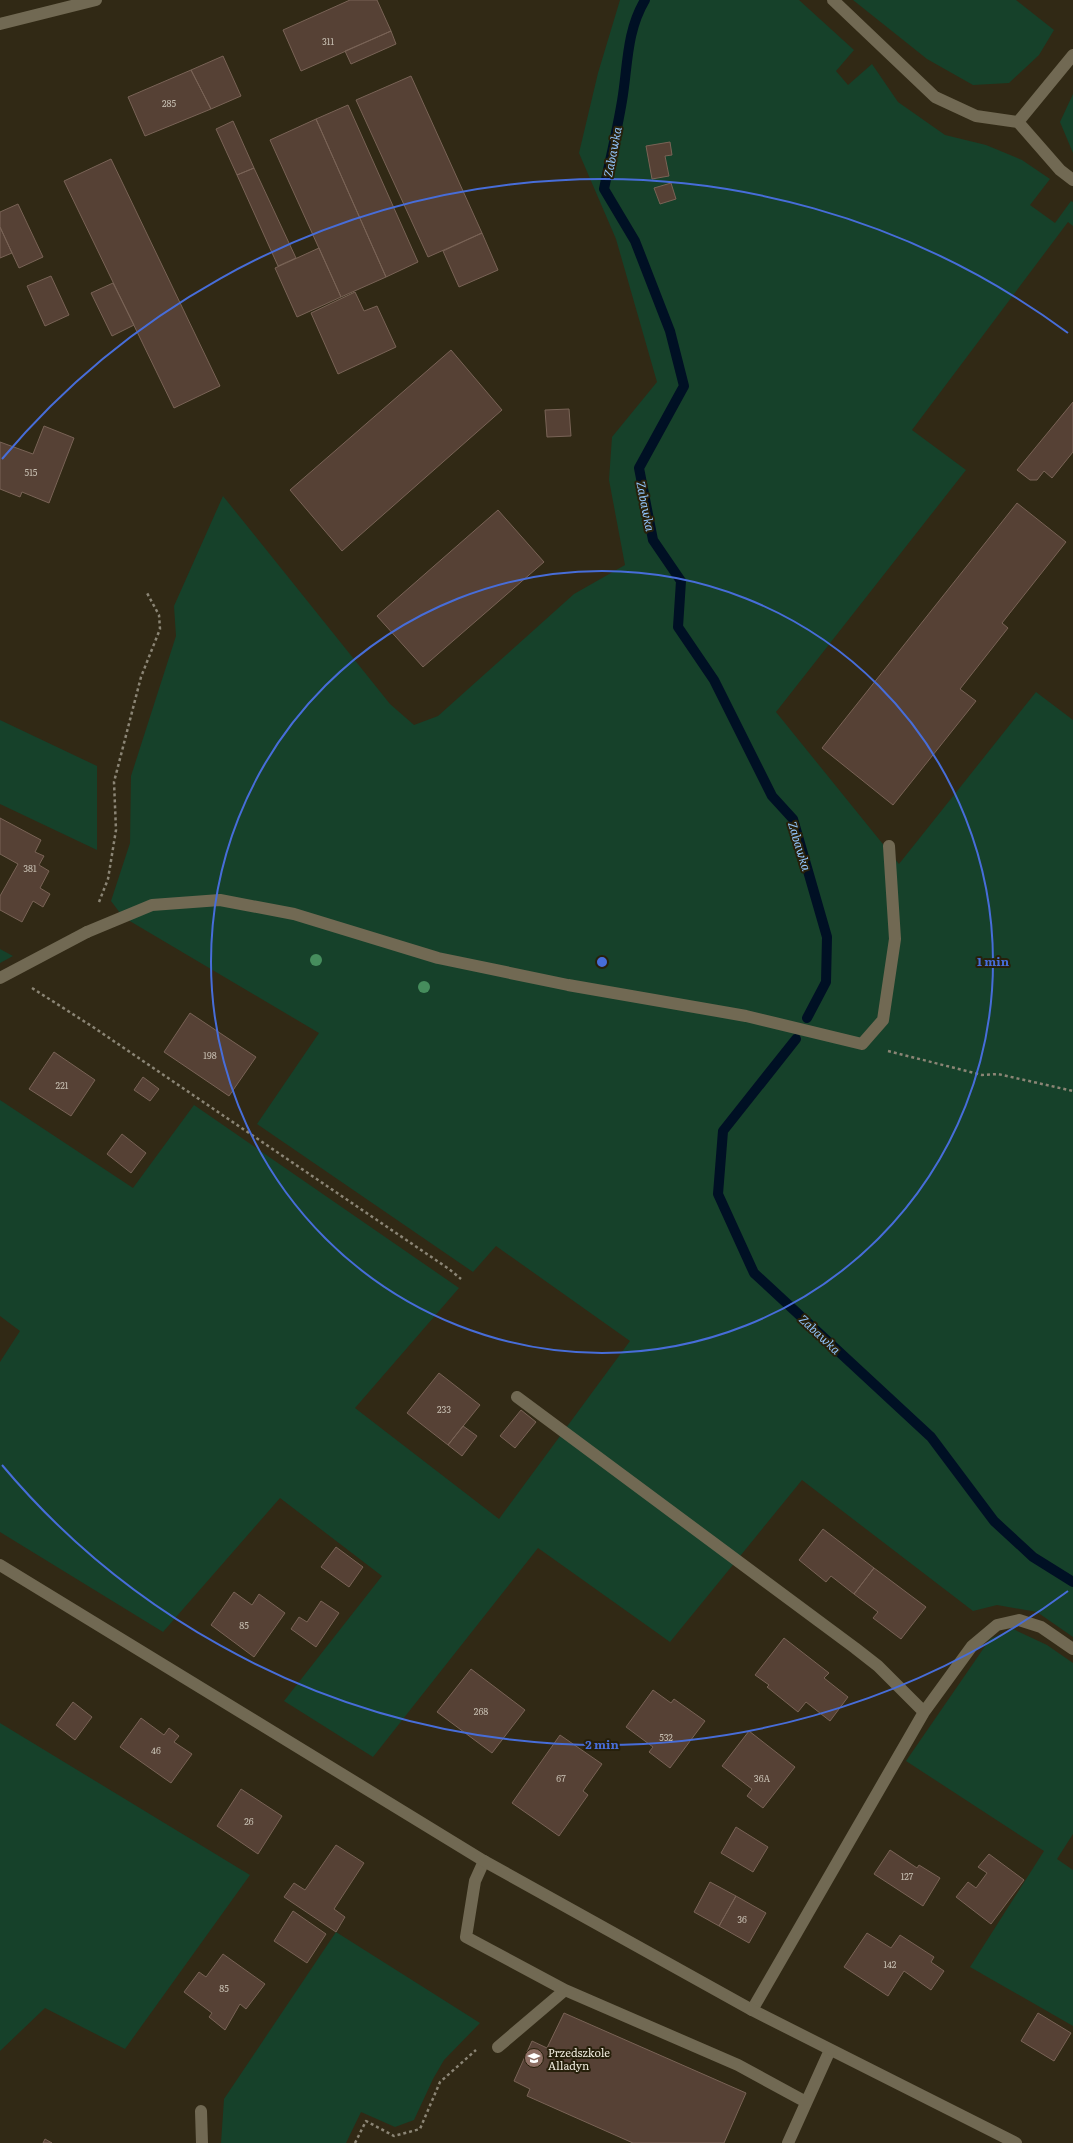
<svg xmlns="http://www.w3.org/2000/svg" width="1073" height="2143" font-family="Literata,serif">
<style>
.green{fill:#16412a}
.lines{fill:none;stroke-linecap:round;stroke-linejoin:round}
.stream{stroke:#001024;stroke-width:10}
.building{fill:#564135;stroke:#796356}
.path{stroke:#8b8575;stroke-width:2.5;stroke-dasharray:3 3;stroke-linecap:butt}
.lane{stroke:#716953;stroke-width:12}
.street{stroke:#716953;stroke-width:12}
.secondary{stroke:#716953;stroke-width:12}
.tree{fill:#468d5d}
.ring{fill:none;stroke:#476dd9;stroke-width:2}
.labels{text-anchor:middle;dominant-baseline:central;stroke-width:4;stroke-linejoin:round;paint-order:stroke}
.number-label{font-size:9px;fill:#c7bfb2}
.poi-label{font-size:11px;fill:#ede9dc;stroke:#27200b;text-anchor:start}
.water-label{font-size:12px;font-style:italic;fill:#91c3f9;stroke:#27200b}
.centre{fill:#476dd9;stroke:#27200b;stroke-width:2}
.ring-label{font-size:12px;text-anchor:middle;font-weight:bold;fill:#476dd9;stroke:#27200b;stroke-width:4;stroke-linejoin:round;paint-order:stroke}
</style>
<rect width="100%" height="100%" fill="#312915"/>
<path class="green" d="M620 0H799L854 50 836 71 848 85 872 64 898 102 945 135 986 145 1022 160 1050 179 1030 205 1055 223 1071 201 1073 202V226L1068 222 912 430 966 470 776 712 899 864 1036 692 1073 720V1637L1037 1612 997 1605 973 1611 802 1480 670 1642 538 1548 373 1757 284 1701 382 1576 280 1498 163 1632 0 1532V1362L20 1331 0 1316V1100L133 1188 194 1105 459 1288 355 1408 499 1519 630 1341 496 1246 473 1272 257 1124 319 1033 123 917 111 901 130 843 131 776 176 636 174 606 223 496 390 704 414 725 438 716 574 594 625 565 609 480 612 437 657 382 616 239 579 153 598 73Z
M853 0H1016L1054 30 1039 55 1009 83 973 85 927 59Z
M1073 94V153L1060 122Z
M0 720 97 766V850L0 804Z
M0 949 13 956 0 963Z
M1013 1629 1047 1645 1073 1663V1834L1057 1859 1073 1870V2026L970 1967 1044 1851 906 1761 990 1639Z
M0 1723 250 1875 125 2049 45 2008 0 2051Z
M336 1932 480 2023 444 2060 433 2079 414 2120 395 2127 361 2112 346 2143H221L224 2099Z"/>
<g class="lines">
<path class="stream" d="M645 0C626 32 628 66 622 101 617 131 610 160 604 189L635 241 670 331 684 386 639 468 653 540 681 581 678 627 714 680 772 796 793 819 827 937 826 982 807 1018
M796 1039 723 1131 718 1194 754 1273 931 1437 994 1521 1033 1557 1073 1582"/>
</g>
<path class="building" d="M350 0H377L391 31 301 71 283 30Z
M391 31 396 44 351 64 345 51Z
M223 56 241 96 211 109 191 70Z
M191 70 211 109 145 136 128 97Z
M411 76 482 233 428 257 356 100Z
M348 105 418 262 386 277 316 119Z
M316 119 386 277 341 297 270 140Z
M233 121 254 168 237 175 216 129Z
M670 142 672 155 665 156 669 176 652 179 646 146Z
M111 159 220 386 174 408 64 181Z
M254 168 296 258 278 266 237 175Z
M671 183 676 199 660 204 654 188Z
M18 204 43 257 19 268 0 227V212Z
M0 227 12 253 0 258Z
M482 233 498 270 459 287 443 251Z
M319 248 341 297 297 317 275 268Z
M51 276 69 315 45 326 27 286Z
M113 283 134 325 112 336 91 293Z
M355 292 364 311 377 306 396 347 338 374 311 313Z
M451 350 502 410 342 551 290 490Z
M1073 402V452L1052 478 1044 471 1037 480H1030L1017 470Z
M569 409 571 436 547 437 545 410Z
M44 426 74 438 49 503 22 492 20 497 0 489V442L33 454Z
M1017 503 1066 542 1002 623 1008 628 960 689 976 701 893 805 822 748Z
M498 510 544 562 423 667 377 616Z
M0 818 41 840 35 852 44 856 39 865 49 871 40 888 50 894 43 907 33 901 22 922 0 910V896L18 864 0 854Z
M190 1013 256 1057 229 1096 164 1052Z
M54 1052 95 1080 71 1116 29 1089Z
M143 1077 159 1089 150 1101 134 1090Z
M122 1134 146 1153 131 1173 107 1154Z
M439 1373 480 1405 448 1445 407 1413Z
M521 1410 536 1422 515 1448 500 1436Z
M463 1426 477 1436 462 1456 448 1445Z
M823 1529 874 1568 854 1594 831 1576 826 1582 799 1560Z
M336 1547 363 1567 349 1587 321 1567Z
M874 1568 926 1607 901 1639 873 1618 878 1612 854 1594Z
M234 1592 252 1605 259 1594 285 1613 254 1657 211 1625Z
M321 1601 339 1613 316 1647 291 1629 299 1617 307 1622Z
M784 1638 829 1673 824 1678 848 1697 830 1721 806 1702 798 1712 767 1687 769 1685 755 1675Z
M471 1669 525 1710 492 1753 437 1712Z
M653 1690 671 1703 674 1699 705 1721 670 1768 649 1752 653 1747 626 1727Z
M73 1702 92 1717 75 1740 56 1725Z
M141 1718 164 1735 169 1728 179 1736 174 1742 192 1754 171 1783 120 1747Z
M749 1731 795 1767 763 1808 747 1796 752 1789 722 1766Z
M560 1735 602 1764 583 1791 588 1795 559 1836 512 1803Z
M241 1789 282 1816 258 1854 217 1826Z
M736 1827 768 1847 753 1872 721 1853Z
M336 1845 364 1863 334 1909 345 1917 336 1932 284 1897 294 1883 305 1890Z
M890 1850 917 1868 919 1865 940 1878 923 1906 874 1874Z
M989 1854 1024 1880 991 1924 956 1897 968 1882 976 1888 987 1873 978 1867Z
M710 1882 736 1896 719 1926 694 1912Z
M736 1896 766 1913 749 1943 719 1926Z
M293 1911 326 1934 307 1963 274 1941Z
M867 1933 891 1948 900 1935 934 1957 931 1962 944 1971 931 1990 904 1971 888 1996 844 1967Z
M223 1954 265 1984 246 2009 240 2004 225 2030 209 2017 212 2013 184 1992 199 1972 206 1977Z
M564 2013 746 2093 724 2143H633L527 2096 530 2089 514 2081 532 2041 547 2048Z
M1038 2013 1071 2033 1054 2061 1021 2041Z
M45 2139 52 2143H43Z"/>
<g class="lines">
<path class="path" d="M99 902 108 879 116 830 114 782 141 677 160 629 159 615 147 593
M32 988 93 1027 449 1269 461 1279
M888 1051 982 1075 998 1074 1073 1091
M355 2143 366 2121 394 2136 420 2129 440 2082 476 2050"/>
<path class="lane" d="M87 932 152 905 220 900 294 914 438 958 568 985 746 1016 862 1044 883 1020 895 939 889 846
M484 1861 475 1881 466 1937 565 1990
M498 2047 565 1990 738 2065 806 2102
M788 2143 830 2050"/>
<path class="street" d="M833 0 935 97 976 116 1018 122
M0 24 96 0
M1018 122 1073 55
M1018 122 1060 170 1073 180
M0 978 87 932
M517 1397 855 1648 878 1666 924 1712
M752 2010 924 1712 972 1646 997 1625 1019 1620 1041 1627 1073 1649
M201 2111 202 2143"/>
<path class="secondary" d="M0 1565 484 1861 752 2010 1016 2143"/>
</g>
<g class="tree">
<circle cx="316" cy="960" r="6"/>
<circle cx="424" cy="987" r="6"/>
</g>
<g class="ring">
<circle cx="602" cy="962" r="391"/>
<path d="M1068 1591A783 783 0 0 1 2 1465M2 459A783 783 0 0 1 1068 333"/>
</g>
<defs>
<g id="school-disc" transform="scale(1)"><circle r="9.5" fill="#8d6e63" stroke="#27200b"/><path d="M0-5L7-2L0 1L-7-2ZM-4 1L0 2.5L4 1V4Q0 6-4 4Z" fill="#fff"/></g>
</defs>
<g fill-rule="evenodd">
<use href="#school-disc" x="534" y="2058"/>
</g>
<g class="labels">
<g class="number-label">
<text x="328" y="41">311</text>
<text x="169" y="103">285</text>
<text x="31" y="472">515</text>
<text x="30" y="868">381</text>
<text x="210" y="1055">198</text>
<text x="62" y="1085">221</text>
<text x="444" y="1409">233</text>
<text x="244" y="1625">85</text>
<text x="481" y="1711">268</text>
<text x="666" y="1737">532</text>
<text x="156" y="1750">46</text>
<text x="561" y="1778">67</text>
<text x="762" y="1778">36A</text>
<text x="249" y="1821">26</text>
<text x="907" y="1876">127</text>
<text x="742" y="1919">36</text>
<text x="890" y="1964">142</text>
<text x="224" y="1988">85</text>
</g>
<g class="poi-label">
<text x="548" y="2052">Przedszkole<tspan x="548" dy="13">Alladyn</tspan></text>
</g>
<g class="water-label">
<text transform="translate(612 152) rotate(-79)">Zabawka</text>
<text transform="translate(646 506) rotate(79)">Zabawka</text>
<text transform="translate(800 846) rotate(73)">Zabawka</text>
<text transform="translate(820 1334) rotate(43)">Zabawka</text>
</g>
</g>
<circle cx="602" cy="962" r="6" class="centre"/>
<g class="ring-label">
<text x="993" y="966">1 min</text>
<text x="602" y="1749">2 min</text>
</g>
</svg>
